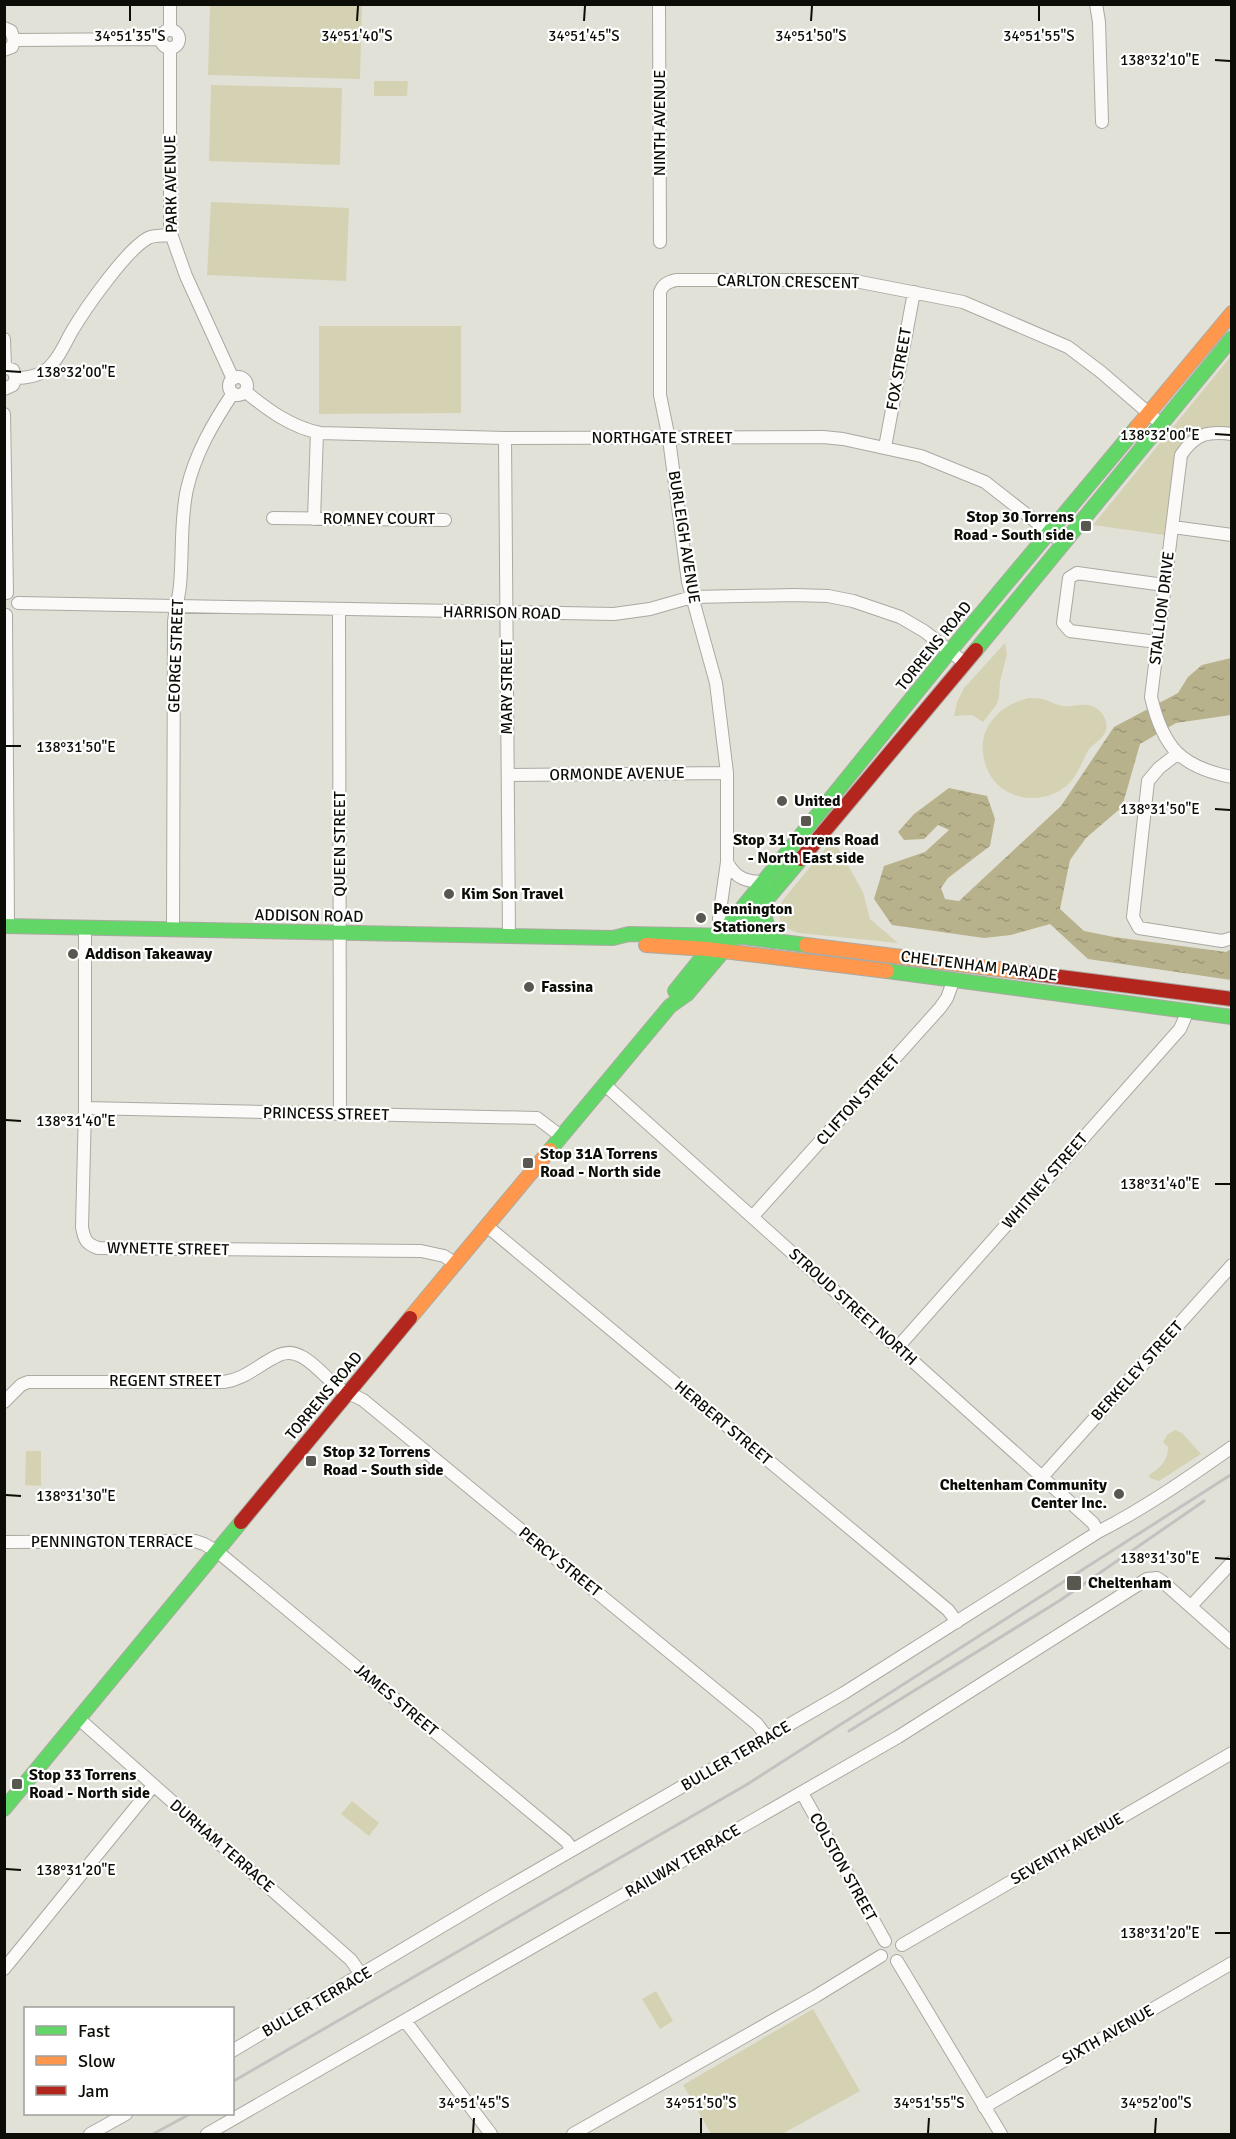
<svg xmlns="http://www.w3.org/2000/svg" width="1236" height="2139" font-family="Signika,sans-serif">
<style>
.green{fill:#d5d2b3}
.water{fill:url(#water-ripples)}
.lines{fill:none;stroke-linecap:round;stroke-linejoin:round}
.street-casing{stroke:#aaa9a2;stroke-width:14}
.fast-casing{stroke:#aaa9a2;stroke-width:16}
.slow-casing{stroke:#aaa9a2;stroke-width:16}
.jam-casing{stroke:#aaa9a2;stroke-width:16}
.street{stroke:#fbfaf9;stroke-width:12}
.fast{stroke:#63d668;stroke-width:14}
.slow{stroke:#ff974d;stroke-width:14}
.jam{stroke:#b3261e;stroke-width:14}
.rail{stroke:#c3c2c0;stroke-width:3}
.ticks{fill:none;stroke:#0d0d07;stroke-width:2}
.poi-dot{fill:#585750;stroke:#fff;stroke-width:2}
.labels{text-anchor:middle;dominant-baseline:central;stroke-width:4.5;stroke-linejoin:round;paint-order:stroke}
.street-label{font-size:16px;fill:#0d0d07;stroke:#fff}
.poi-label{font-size:16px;font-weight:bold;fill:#0d0d07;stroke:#fff;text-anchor:start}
.ticks-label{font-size:15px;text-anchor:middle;fill:#0d0d07;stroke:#fff;stroke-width:4.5;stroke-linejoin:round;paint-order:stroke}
</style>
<defs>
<pattern id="water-ripples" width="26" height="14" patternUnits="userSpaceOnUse" patternTransform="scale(1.5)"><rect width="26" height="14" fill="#b7b18c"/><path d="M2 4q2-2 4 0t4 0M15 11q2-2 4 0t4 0" fill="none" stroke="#9c9777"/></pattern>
</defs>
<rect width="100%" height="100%" fill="#e2e1d7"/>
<path class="green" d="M210 5H362L360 79 208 75Z
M374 81H408L407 96H374Z
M211 85 342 88 340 165 209 161Z
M211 202 349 208 346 281 207 275Z
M319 326H461V413L319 414Z
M1231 356V428C1205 424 1185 429 1175 456L1164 535 1093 525Z
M1005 643 1007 654 1000 682 999 697 997 704 983 722 972 715 954 716 957 702 964 688Z
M1028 698C1034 698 1040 698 1046 700 1052 702 1057 705 1063 706 1072 707 1078 704 1086 705 1098 705 1109 718 1106 730 1103 740 1093 743 1088 751 1083 760 1079 771 1073 779 1051 807 1003 804 988 771 972 735 994 707 1028 698Z
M833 839 863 892 870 919 898 943 799 933 782 927 778 911 783 900Z
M1175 1430 1182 1433 1201 1454 1159 1481 1150 1478 1149 1475C1160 1468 1168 1461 1168 1447L1163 1442 1168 1434Z
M26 1451H41V1486L25 1485Z
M352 1801 379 1823 369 1836 341 1814Z
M656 1991 673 2021 660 2029 642 1999Z
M813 2009 860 2091 782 2134H711L683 2085Z"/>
<path class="water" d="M1231 658V715L1176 723 1140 744 1122 807 1086 838 1070 860 1060 909 1084 931 1114 937 1226 952 1231 949V980L1088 959 1050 924 1011 935 984 938 892 925 874 899 884 866 925 852 949 830 938 825 924 839 904 840 898 832 914 814 949 788 987 796 995 819 990 846 948 878 941 888 945 899 959 901 1061 806 1114 727 1178 693 1188 677 1202 665Z"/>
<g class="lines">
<g class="street-casing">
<path id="street" d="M170 4V30
M659 4 660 242
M1096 4 1099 22 1102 122
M4 28 11 31 14 40 12 47 4 50
M161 39a9 9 0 1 1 18 0a9 9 0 1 1-18 0Z
M14 40 161 39
M170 49V231L186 276 233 379
M4 339 5 367
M4 367 13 370 16 378 13 385 4 389
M229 386a9 9 0 1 1 18 0a9 9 0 1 1-18 0Z
M16 378C25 378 34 377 43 372 57 363 64 345 72 331 85 309 126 250 148 238 154 235 163 236 170 235
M246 392C268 410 291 427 320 433L505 438 823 437 843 439 921 456 985 482 1063 543
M4 414 7 593
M1232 434C1207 431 1195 434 1181 455L1151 697C1163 747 1180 767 1232 777
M505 438 509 937
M885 447 914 292
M273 518 445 520
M314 519 317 432
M1173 527 1232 535
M18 603 614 614 650 609 692 597 794 595 828 596 853 601 900 617 924 631 965 663
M339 610 340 1114
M6 615 8 926
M1157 642 1070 631 1063 623 1069 578 1077 573 1164 585
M1177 754 1159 768 1148 781 1133 917 1139 928 1222 941 1232 938
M508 775 727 773
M727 862C736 879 747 882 765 882
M85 928V1108L82 1227C84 1239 86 1244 98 1248L421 1251 444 1256 456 1264
M173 929 174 622C175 610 179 597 180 585 183 553 180 521 187 489 195 454 213 423 233 393
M720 935 719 918 727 862V773L716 683 688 582 669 439 660 395V292C663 284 668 282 676 280H850L963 302 1068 347 1101 372 1160 423
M605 1085 1042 1477 1093 1523 1098 1532
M85 1108 537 1118 562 1137
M753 1216 940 1008 947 998 954 979
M488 1227 948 1610 957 1622
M898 1347 1180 1029 1188 1011
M4 1402 21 1385 28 1382H224C246 1379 259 1364 279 1355 303 1344 324 1379 342 1390 348 1394 356 1396 363 1400L757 1724 768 1738
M1042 1477 1232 1265
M4 1542 195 1541 204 1544 218 1552 566 1841 572 1849
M1191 1606 1232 1562
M79 1719 351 1960 362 1976
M802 1793 885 1941
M902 1945 1232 1753
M897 1961 1001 2134
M4 1969 153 1786
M406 2022 491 2134
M232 2051 491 1897 844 1693 1098 1532C1145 1508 1188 1478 1232 1447
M984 2107 1232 1963
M90 2134 126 2114
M207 2134 898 1737 1147 1579 1157 1578 1163 1582 1232 1643
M573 2134 816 1996 881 1956"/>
</g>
<g class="fast-casing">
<path id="fast" d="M976 650 1232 338
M761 905 772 941
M4 926 613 938 629 934 735 936 806 945
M887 971 1232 1017
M675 991 950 651 1137 427
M550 1150 670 1006 687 994 801 859
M4 1809 241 1522"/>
</g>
<g class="slow-casing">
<path id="slow" d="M1137 427 1232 313
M646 945 707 949 887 971
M806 945 1021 972
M410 1318 550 1150"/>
</g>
<g class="jam-casing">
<path id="jam" d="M801 859 976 650
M1021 972 1232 999
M241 1522 410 1318"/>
</g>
<use href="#street" class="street"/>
<use href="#fast" class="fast"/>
<use href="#slow" class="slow"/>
<use href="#jam" class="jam"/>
<path class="rail" d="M849 1731 1059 1601 1204 1501
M232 2082 746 1785 1232 1474
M153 2134 190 2114"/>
</g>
<path class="ticks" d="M130 21V6M357 21 358 6M584 21 585 6M811 21 812 6M1039 21V6M1215 60 1230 61M6 371 21 372M1215 434 1230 435M6 746H21M1215 809 1230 810M6 1120 21 1121M1215 1184H1230M6 1495 21 1496M1215 1558 1230 1559M6 1869 21 1870M1215 1933H1230M473 2133 474 2118M701 2133V2118M928 2133 929 2118M1155 2133 1156 2118"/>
<g class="poi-dot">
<rect x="1080" y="520" width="12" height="12" rx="3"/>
<circle cx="782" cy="801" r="6"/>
<rect x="800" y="815" width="12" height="12" rx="3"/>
<circle cx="449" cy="894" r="6"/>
<circle cx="701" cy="918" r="6"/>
<circle cx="73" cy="954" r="6"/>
<circle cx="529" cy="987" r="6"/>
<rect x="522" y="1157" width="12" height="12" rx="3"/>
<rect x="305" y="1455" width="12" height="12" rx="3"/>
<circle cx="1119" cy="1494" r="6"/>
<rect x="1066" y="1575" width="16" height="16" rx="3"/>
<rect x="11" y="1778" width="12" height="12" rx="3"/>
</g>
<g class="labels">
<g class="street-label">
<text transform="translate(660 123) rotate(-90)">NINTH AVENUE</text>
<text transform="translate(171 184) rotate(-91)">PARK AVENUE</text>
<text transform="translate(788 282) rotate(1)">CARLTON CRESCENT</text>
<text transform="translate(899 369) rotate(-80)">FOX STREET</text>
<text x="662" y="438">NORTHGATE STREET</text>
<text x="379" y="519">ROMNEY COURT</text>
<text transform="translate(684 537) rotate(81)">BURLEIGH AVENUE</text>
<text transform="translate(1162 608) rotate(-83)">STALLION DRIVE</text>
<text transform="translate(502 613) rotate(1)">HARRISON ROAD</text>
<text transform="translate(934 646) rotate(-51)">TORRENS ROAD</text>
<text transform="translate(176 656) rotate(-88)">GEORGE STREET</text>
<text transform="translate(507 687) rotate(-90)">MARY STREET</text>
<text transform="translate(617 774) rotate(-1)">ORMONDE AVENUE</text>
<text transform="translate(340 844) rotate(-90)">QUEEN STREET</text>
<text transform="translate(309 916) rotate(1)">ADDISON ROAD</text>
<text transform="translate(979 966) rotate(7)">CHELTENHAM PARADE</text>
<text transform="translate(858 1100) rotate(-48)">CLIFTON STREET</text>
<text transform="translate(326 1114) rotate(1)">PRINCESS STREET</text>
<text transform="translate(1045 1181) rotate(-49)">WHITNEY STREET</text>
<text transform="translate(168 1249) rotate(1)">WYNETTE STREET</text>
<text transform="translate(853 1307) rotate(42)">STROUD STREET NORTH</text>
<text transform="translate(1137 1371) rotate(-48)">BERKELEY STREET</text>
<text x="165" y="1381">REGENT STREET</text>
<text transform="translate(324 1396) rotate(-50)">TORRENS ROAD</text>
<text transform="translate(723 1423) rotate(40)">HERBERT STREET</text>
<text x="112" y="1542">PENNINGTON TERRACE</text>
<text transform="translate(560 1562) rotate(39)">PERCY STREET</text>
<text transform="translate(396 1700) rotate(40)">JAMES STREET</text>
<text transform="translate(736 1756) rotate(-30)">BULLER TERRACE</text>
<text transform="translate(222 1846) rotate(41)">DURHAM TERRACE</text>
<text transform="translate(1067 1849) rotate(-30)">SEVENTH AVENUE</text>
<text transform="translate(683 1861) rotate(-30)">RAILWAY TERRACE</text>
<text transform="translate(843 1867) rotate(61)">COLSTON STREET</text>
<text transform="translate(317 2002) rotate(-30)">BULLER TERRACE</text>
<text transform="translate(1108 2035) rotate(-30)">SIXTH AVENUE</text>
</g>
<g class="poi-label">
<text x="1074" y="517" text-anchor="end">Stop 30 Torrens<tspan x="1074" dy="18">Road - South side</tspan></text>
<text x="794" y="801">United</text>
<text x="806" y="840" text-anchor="middle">Stop 31 Torrens Road<tspan x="806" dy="18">- North East side</tspan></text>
<text x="461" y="894">Kim Son Travel</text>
<text x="713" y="909">Pennington<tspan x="713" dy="18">Stationers</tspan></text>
<text x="85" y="954">Addison Takeaway</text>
<text x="541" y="987">Fassina</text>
<text x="540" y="1154">Stop 31A Torrens<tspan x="540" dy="18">Road - North side</tspan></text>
<text x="323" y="1452">Stop 32 Torrens<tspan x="323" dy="18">Road - South side</tspan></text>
<text x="1107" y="1485" text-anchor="end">Cheltenham Community<tspan x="1107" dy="18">Center Inc.</tspan></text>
<text x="1088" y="1583">Cheltenham</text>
<text x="29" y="1775">Stop 33 Torrens<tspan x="29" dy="18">Road - North side</tspan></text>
</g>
</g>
<g class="ticks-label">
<text x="130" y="41">34°51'35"S</text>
<text x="357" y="41">34°51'40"S</text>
<text x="584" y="41">34°51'45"S</text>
<text x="811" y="41">34°51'50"S</text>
<text x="1039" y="41">34°51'55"S</text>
<text x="1160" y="65">138°32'10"E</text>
<text x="76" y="377">138°32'00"E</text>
<text x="1160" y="440">138°32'00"E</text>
<text x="76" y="752">138°31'50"E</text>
<text x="1160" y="814">138°31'50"E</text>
<text x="76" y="1126">138°31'40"E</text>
<text x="1160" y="1189">138°31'40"E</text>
<text x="76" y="1501">138°31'30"E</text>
<text x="1160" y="1563">138°31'30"E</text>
<text x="76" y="1875">138°31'20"E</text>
<text x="1160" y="1938">138°31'20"E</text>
<text x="474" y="2108">34°51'45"S</text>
<text x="701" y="2108">34°51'50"S</text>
<text x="929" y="2108">34°51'55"S</text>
<text x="1156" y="2108">34°52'00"S</text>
</g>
<rect width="1236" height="2139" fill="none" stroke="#0d0d07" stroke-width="12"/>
<rect x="24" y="2007" width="210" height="108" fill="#ffffff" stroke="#9e9e9c" stroke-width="1.5"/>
<rect x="36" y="2026" width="30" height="9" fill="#63d668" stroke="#9e9e9c" stroke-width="1.5"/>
<text x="78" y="2037" font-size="18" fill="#0d0d07">Fast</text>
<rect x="36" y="2056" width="30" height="9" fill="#ff974d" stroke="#9e9e9c" stroke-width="1.5"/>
<text x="78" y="2067" font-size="18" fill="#0d0d07">Slow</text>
<rect x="36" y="2086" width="30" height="9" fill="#b3261e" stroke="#9e9e9c" stroke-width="1.5"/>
<text x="78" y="2097" font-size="18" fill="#0d0d07">Jam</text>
</svg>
